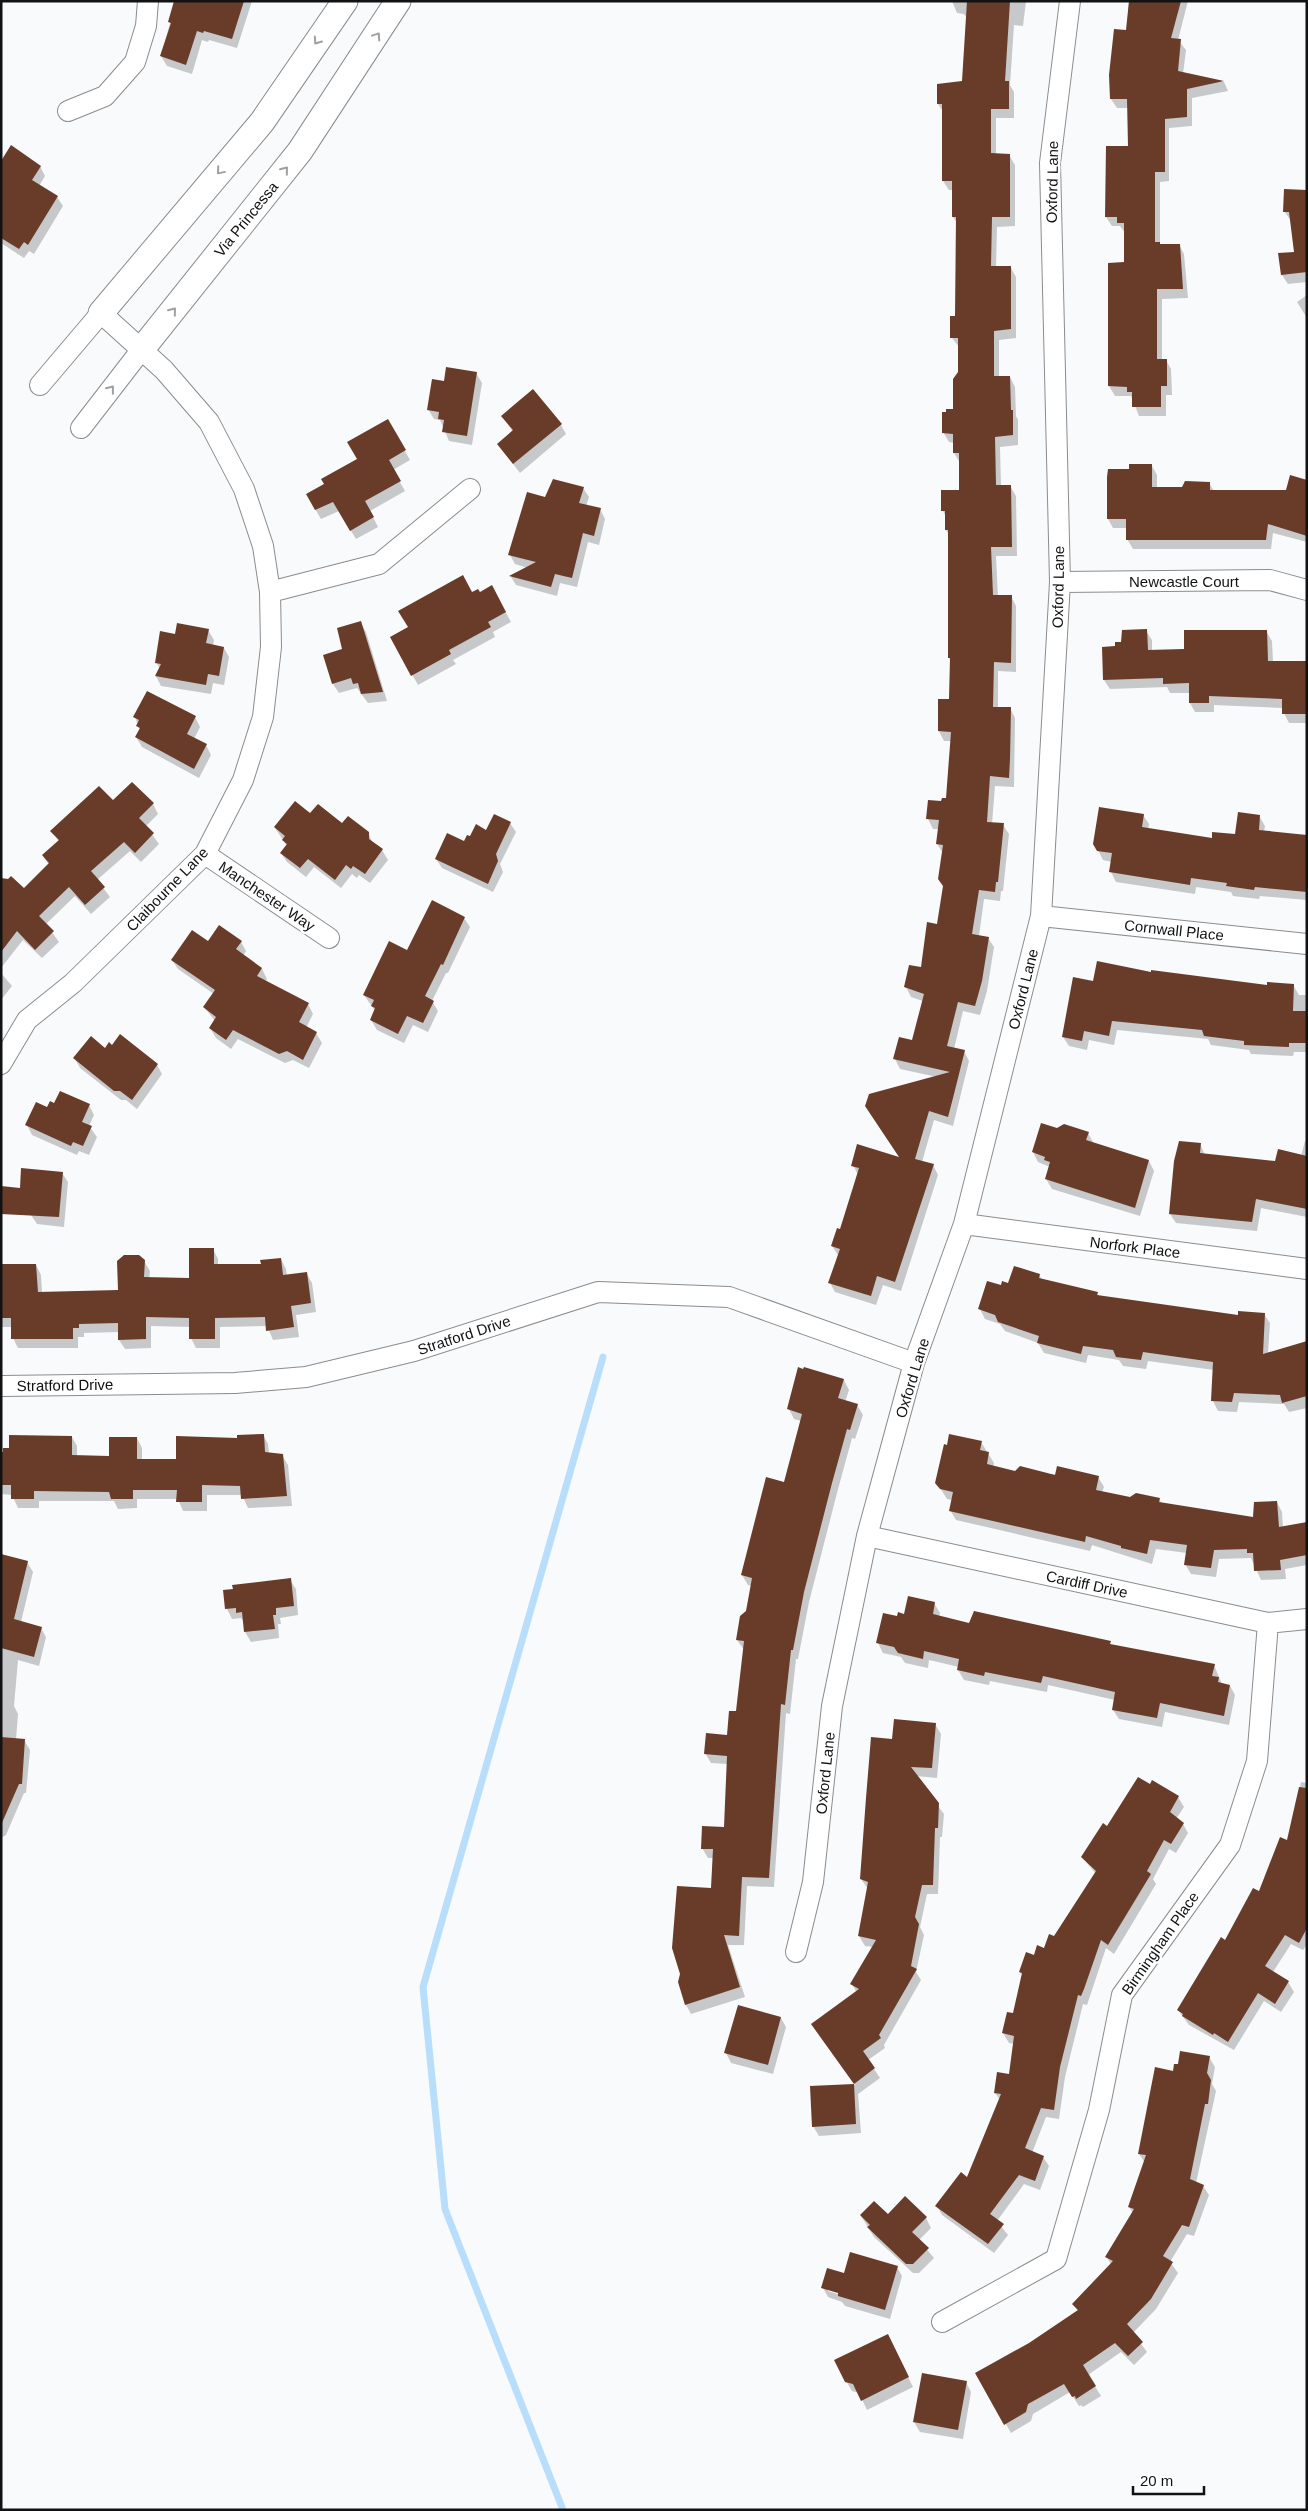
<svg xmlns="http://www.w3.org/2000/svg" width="1308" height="2511" font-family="Helvetica,sans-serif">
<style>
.shadow{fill:#0003;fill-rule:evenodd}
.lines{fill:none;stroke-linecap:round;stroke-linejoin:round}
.stream{stroke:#b8defb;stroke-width:7}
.building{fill:#693b29}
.minor-casing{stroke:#8a8c8e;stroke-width:22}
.tertiary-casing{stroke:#8a8c8e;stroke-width:27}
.minor{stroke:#fff;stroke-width:20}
.tertiary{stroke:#fff;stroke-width:25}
.oneway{stroke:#a0a0a1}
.labels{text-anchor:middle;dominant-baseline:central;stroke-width:5;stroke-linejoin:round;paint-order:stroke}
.street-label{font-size:15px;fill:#111213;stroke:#fff}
</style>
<rect width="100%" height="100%" fill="#f8fafc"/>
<path class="shadow" d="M176 1H252L237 48 209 40 208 42 202 40 192 74 167 66 161 56Z
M952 1H1026L1023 26 1014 25 1010 85 1014 92V118H996V154L1009 155 1015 165V226L997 227 996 268H1011L1016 277V338L999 340V377H1010L1015 387 1016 416 1018 420V445L1000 447 1001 486H1010L1016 496 1017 556H996L998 597 1011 596 1016 606V672L998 671V708H1010L1015 718 1014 787 995 786 992 824 1003 825 1009 834 1003 891H1001L1000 901 984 899 979 936 988 938 994 947 987 991 980 1015 963 1011 954 1049 964 1051 969 1061 953 1126 934 1120 922 1162 933 1165 938 1175 901 1291 883 1285 876 1305 835 1292 830 1283 838 1255 832 1246 841 1231 858 1175 853 1165 901 1159 937 1077 900 1069 895 1059 913 1042 923 1001 911 997 906 987 922 969 938 925 944 887 943 853 937 844 939 829H933L928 819 929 801 943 802 947 800 952 741H944L939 731 950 701 951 661 949 658V535L946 530V517L943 511 961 491 960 463 954 453V443L949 442 943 432 954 410 959 373V347L952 338 956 318 957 223 953 217V190H949L943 181 944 113 938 104 963 82 967 18 964 14 957 13Z
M1129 1H1188L1178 40 1186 50 1183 74 1224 82 1228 91 1192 98V126L1169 128V181L1160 182V244L1179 245 1184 254 1188 298 1162 299V360H1166L1171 369 1172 395H1166V416H1139L1131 396H1115L1109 386V264H1125V233L1120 226H1112L1106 217 1129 147V108H1117L1111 99 1127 31Z
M1 163 40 166 45 176 39 186 57 197 63 206 34 254 29 251 24 258 1 243Z
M1307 191V282L1288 284 1282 275 1295 253 1291 221 1284 211Z
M1307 295V318L1297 302Z
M476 373 482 383 472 445 449 441 440 420 434 419 428 409 445 383Z
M502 416 561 425 566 434 520 473 498 444 513 432Z
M387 420 410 460 393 470 405 491 370 511 378 527 356 539 339 511 321 519 307 495 326 485 358 459Z
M1152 466 1157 475V488H1182L1209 483 1214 491H1287L1307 481V542L1273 533 1271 549H1133L1127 539V528H1113L1108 519 1130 470Z
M583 488 589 497 586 506 600 509 605 519 599 545 588 542 577 587 560 583 557 596 516 585 511 577 528 568 515 564 510 555 546 498Z
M472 593 497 596 511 622 493 632 495 637 453 660 456 664 418 685 392 638Z
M360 622 366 632 387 701 368 703 357 688 339 693 333 684 325 655 344 650Z
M208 630 214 640 213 646 224 648 229 657 224 685 213 683 211 694 161 686 156 676 160 669 156 662 176 635Z
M1146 631 1152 640V651L1186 650 1266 631 1272 641 1273 662H1307V723H1289L1284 713V708L1214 705V712H1195L1190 703V693H1170L1167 687 1110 689 1104 680 1116 647Z
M135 717H195L200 727 194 739 206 745 211 755 199 778 142 747 136 737 140 731Z
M113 802 153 804 158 814 146 826 159 844 141 862 130 851 97 880 110 897 91 914 75 896 46 924 59 942 42 958 23 940 1 968V880L24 890 49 865 43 856 59 842 52 831Z
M310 815 368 832 373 844 382 850 388 860 370 883 359 875 357 878 352 874 341 888 314 867 306 877 287 862 281 853 287 846 275 828Z
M1143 815 1149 824 1148 829 1213 839 1237 836 1259 816 1265 826 1264 832 1307 836V900L1260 896 1259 899 1233 896 1231 892 1196 887 1195 894 1116 882 1111 872 1112 862 1103 860 1098 850Z
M510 823 516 832 500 864 503 872 493 892 442 868 436 859 470 838Z
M464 918 470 927 448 973H446L432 1001 438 1011 428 1032 413 1025 404 1043 377 1030 371 1020 375 1011 364 995 408 952Z
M241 942 246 951 243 956 262 969 267 979 265 982 308 1004 313 1014 306 1028 316 1033 322 1043 309 1068 293 1060 285 1063 238 1039 231 1049 216 1038 210 1028 215 1021 204 1007 214 994 178 969 172 960 208 943Z
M1 973 12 986 1 1000Z
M1152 973 1268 986 1293 985 1299 995H1307V1052H1294L1293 1056 1251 1054 1249 1050 1211 1045 1208 1039 1117 1030 1114 1045 1089 1040 1087 1050 1069 1046 1063 1037 1094 982Z
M105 1049 157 1065 162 1074 137 1109 126 1100H121L80 1068 75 1059Z
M89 1105 94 1115 89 1126 97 1137 89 1155 79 1151 77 1155 32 1135 27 1125 48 1108Z
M1057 1130 1088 1133 1094 1144 1149 1161 1154 1171 1140 1216 1052 1189 1046 1179 1050 1167 1038 1162 1033 1152Z
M1305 1141H1307V1217L1261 1208 1257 1231 1176 1223 1170 1214 1200 1144 1205 1155 1276 1162 1301 1156Z
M62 1173 68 1182 64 1227 37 1224 31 1215Z
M213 1249 218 1259V1265H262L281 1259 286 1269 287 1276 307 1274 312 1283 316 1312 296 1315 299 1337 273 1340 267 1326 220 1327V1348H196L191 1338V1327L151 1326V1348L125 1349 119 1340V1332L84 1333V1337H78V1348H18L13 1338V1327H1V1265H36L41 1275 42 1293 119 1291 144 1261 150 1271 149 1279H190Z
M1039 1275 1042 1280 1097 1293 1100 1297 1239 1317 1264 1314 1270 1323 1268 1353 1307 1342V1408L1289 1412 1284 1404 1239 1402 1237 1412 1218 1411 1213 1401 1214 1370 1148 1361 1146 1369 1123 1366 1119 1360 1088 1355 1086 1363 1044 1353 1038 1343 1005 1331 1000 1324 985 1319 980 1309 1002 1287Z
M798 1368 844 1380 849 1390 845 1402 857 1405 863 1415 855 1439 852 1438 837 1493 809 1602 798 1659H796L790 1714 786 1713 774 1887 747 1886 744 1945H728L745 1997 691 2014 686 2005 712 1889 713 1858H708L702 1848 725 1828 728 1764 711 1763 705 1753 729 1736 737 1712 744 1650 737 1640 747 1612 752 1586 748 1585 742 1575 785 1483 801 1421 794 1419 789 1409Z
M263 1435 268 1444 269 1454 282 1455 288 1465 292 1506 248 1508 242 1495H207V1511H183L178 1499H137V1508L118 1509 114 1501H39V1508H18L12 1495 1 1494V1454L72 1437 77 1446V1457H110L137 1438 142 1448V1461L177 1460 238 1439Z
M981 1442 994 1463 993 1467 1015 1472 1098 1477 1104 1487 1102 1492 1130 1498 1159 1499 1162 1504 1254 1518 1277 1502 1282 1512 1283 1528 1307 1524V1565L1285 1569 1286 1579 1261 1580 1251 1558 1219 1559 1216 1577 1191 1574 1185 1564 1187 1553 1156 1549 1152 1564 1092 1545 1090 1551 956 1520 950 1510 953 1500 947 1499 937 1483Z
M1 1556 27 1562 33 1572 21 1622 41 1628 46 1637 39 1666 18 1660 14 1706 18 1714 16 1740H24L30 1750 26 1793H24L6 1835 1 1838Z
M290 1580 296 1589 298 1615 280 1618 281 1624H278L279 1638 251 1642 245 1632 244 1622 241 1618 232 1619 227 1609 224 1591Z
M934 1603 940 1613 939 1617 970 1624 1110 1643 1112 1646 1214 1665 1222 1684 1230 1686 1235 1695 1229 1725 1165 1712 1162 1727 1119 1719 1113 1710 1115 1700 1048 1685 1047 1692 990 1681 989 1685 964 1680 958 1670 959 1667 929 1660 928 1668 905 1663 901 1657 883 1653 878 1643 898 1617Z
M935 1724 941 1734 937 1778 916 1776 944 1814 942 1837H940L938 1894H927L920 1927 924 1935 916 1972 921 1980 884 2045 885 2048 868 2060 880 2078 858 2094 861 2133 819 2136 813 2126 811 2088 855 2085 812 2025 857 1993 852 1984 873 1947 865 1946 859 1936 868 1889 861 1879 893 1740Z
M1301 1782 1307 1783V1818L1296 1807Z
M1178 1797 1184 1807 1176 1819 1183 1824 1188 1833 1176 1853 1169 1849 1153 1879 1156 1884 1114 1954 1106 1948 1087 2005 1083 2004 1065 2077 1059 2119 1046 2117 1032 2153 1043 2157 1049 2166 1040 2190 1024 2184 997 2221 1008 2235 994 2253 942 2215 937 2206 968 2179 1000 2100 995 2093 1010 2076 1015 2044 1009 2043 1003 2033 1014 2015 1023 1976 1020 1972 1055 1937 1096 1874 1082 1857 1108 1828Z
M1307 1840V1944L1303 1950 1291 1944 1273 1972 1288 1982 1294 1992 1281 2012 1264 2001 1234 2050 1189 2025 1178 2010 1260 1893 1288 1841Z
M781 2018 786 2027 773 2074 731 2063 726 2053Z
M1209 2057 1215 2067 1212 2084 1216 2091 1196 2183 1203 2186 1209 2195 1194 2236 1187 2234 1170 2262 1178 2273 1156 2309 1133 2333 1147 2352 1134 2365 1121 2352 1088 2375 1101 2396 1083 2407 1081 2405 1079 2406 1070 2392 1033 2414 1031 2421 1011 2433 977 2374 1030 2344 1078 2311 1074 2305 1111 2265 1107 2257 1133 2213 1129 2207 1145 2163 1139 2154 1174 2072Z
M905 2198 926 2218 931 2228 919 2240 934 2258 919 2273H913L874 2237 861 2216 888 2215Z
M897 2267 902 2276 890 2319 845 2306 842 2302 828 2297 823 2288 845 2275ZM828 2289 845 2294 844 2296 828 2291Z
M892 2345 913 2387 867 2410 859 2393 852 2391 846 2381Z
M966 2382 971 2392 963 2439 920 2432 914 2422Z"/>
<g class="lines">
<path class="stream" d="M563 2510 445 2209 423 1987 603 1357"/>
</g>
<path class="building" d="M174 1H244L232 39 204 31 203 33 197 31 186 65 160 56 171 23 168 22Z
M967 1H1010L1005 81H1009V109H991V153L1010 154V217H992L991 266H1011V329L994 331V376H1010L1011 410H1013V435L995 437 996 485H1011L1012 547H991L993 595H1012L1011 663 994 662 993 707H1011L1010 759 1009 778 990 776 987 822 1004 823 998 882H996L995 892 979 890 972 934 989 937 982 981 975 1006 958 1002 947 1046 965 1050 953 1098 948 1117 929 1111 915 1159 934 1164 895 1282 877 1276 871 1296 828 1283 840 1249 831 1246 837 1228 840 1229 859 1168 851 1166 857 1144 899 1157 865 1106 869 1094 950 1072 893 1059 899 1037 912 1040 924 994 904 987 909 965 921 967 927 922 937 924 943 886 938 879 943 845 936 844 939 820 926 819 928 800 941 801 942 798H946L951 732 938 731V699H949L950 658H948V530H945V511H941V490H959V453H953V434L942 433V412H946V409H953V379L958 372V338H950V316H955L956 217H952V181H942V104H937V84L962 81Z
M1129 1H1181L1171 38 1181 39 1178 71 1224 81 1187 89V117L1165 119V172H1155V242H1160V244H1180L1183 289H1157V359H1167V386H1161V407H1132V392H1127V387L1108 386V263L1124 262V223H1117V217H1105L1106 146H1128L1127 99H1110L1109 75 1114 29 1126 30Z
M11 145 41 166 32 180 58 196 28 245 24 242 19 249 1 238V161Z
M1284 189 1307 190V272L1281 275 1278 253 1294 252 1289 212H1283Z
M446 367 477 372 467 436 442 432 444 420 438 419 439 412 427 410 432 379 444 381Z
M533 389 562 424 513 464 497 444 513 430 501 416Z
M388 419 406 450 389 460 401 481 365 501 374 517 350 531 333 502 315 510 306 494 324 484 321 479 357 459 347 442Z
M1129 464H1152V487H1182L1185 481 1210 482V490H1286L1290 475 1307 480V536L1268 524 1266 540H1126V519H1107V477L1108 469H1129Z
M553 479 584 487 579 503 601 508 594 536 583 533 572 578 555 574 551 587 509 576 536 562 508 555 527 492 545 497Z
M463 575 472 592 478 589 480 592 492 585 506 612 488 622 491 627 449 650 451 654 411 676 390 637 408 627 398 611Z
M361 621 383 692 361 694 358 683 353 684 351 678 332 684 323 655 342 649 337 628Z
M177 623 209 629 206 643 224 647 219 676 208 674 206 685 155 676 161 664 155 663 160 631 175 634Z
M1147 629 1148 650 1184 649V630H1267L1268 661H1307V714H1282V699L1209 696V703H1189V683L1163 684V678L1103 680 1102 647 1115 646V642H1121L1122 630Z
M147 691 196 716 187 734 207 744 194 769 135 737 140 728 136 726 139 720 133 717Z
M132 782 154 803 139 818 154 833 135 853 124 842 91 871 105 887 85 905 69 887 39 916 54 931 35 950 17 931 1 952V878L8 879 11 876 24 888 49 863 42 855 59 840 50 831 99 786 113 800Z
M295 801 310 813 318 804 342 823 348 816 369 832V839L383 849 365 874 353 866 351 869 346 865 335 880 308 859 300 868 280 853 287 844 282 840 285 836 274 827Z
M1099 807 1144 814 1142 827 1212 838V832L1235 834 1238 812 1260 815 1259 830 1307 835V892L1255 887 1254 890 1226 886 1227 883 1191 878 1190 885 1109 872 1112 853 1097 851 1093 844Z
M494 814 511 822 496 854 498 861 488 884 435 859 447 833 464 841 467 835 470 836 476 824 486 830Z
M432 900 465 917 443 965 441 964 425 996 434 1001 423 1023 407 1016 398 1034 370 1020 375 1008 371 1006 374 1000 363 995 389 941 407 950Z
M219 925 242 941 236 949 262 968 257 976 309 1003 299 1022 317 1032 303 1060 287 1051 279 1054 233 1030 226 1040 209 1028 216 1017 203 1007 215 990 171 960 192 930 208 941Z
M1097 961 1151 972V970L1267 985V982L1294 984 1293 1011H1307V1043H1289V1047L1244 1045V1041L1204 1036 1202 1030 1112 1021 1109 1036 1084 1031 1082 1041 1062 1037 1073 977 1093 981Z
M120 1034 158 1064 132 1100 120 1091H114L73 1058 91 1036 105 1048 109 1042 112 1045Z
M60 1091 90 1104 82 1122 92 1126 83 1146 73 1142 71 1146 25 1125 36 1102 47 1107 50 1101 54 1103Z
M1041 1123 1057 1128 1064 1124 1089 1132 1086 1140 1149 1160 1135 1208 1045 1179 1050 1162 1044 1160 1045 1157 1032 1152Z
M1179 1141 1201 1143 1200 1153 1275 1161 1278 1149 1307 1156V1209L1256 1199 1252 1222 1169 1214 1174 1161Z
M21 1168 63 1172 59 1217 1 1214V1186L20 1188Z
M189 1248H214V1264H261L260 1260 281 1258 283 1275 307 1272 311 1303 291 1306 294 1327 266 1331 265 1317 215 1318V1339H189V1318L146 1317V1339L118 1340V1323L79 1324V1328H73V1339H11V1318H1V1264H36L38 1292 118 1290 117 1261 124 1255H139L145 1260 144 1277 189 1278Z
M1014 1266 1040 1274 1039 1278 1098 1292 1097 1295 1238 1315V1311L1265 1313 1263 1354 1307 1341V1396L1282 1403 1280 1395 1234 1393 1232 1402 1211 1401 1213 1362 1143 1352 1141 1360 1116 1357 1113 1350 1083 1346 1081 1354 1037 1343 1039 1336 998 1322 995 1315 978 1309 987 1281 1001 1285 1002 1281 1008 1283Z
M798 1367 803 1369 804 1367 844 1379 838 1398 858 1404 850 1430 847 1429 832 1483 804 1592 793 1650H791L785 1705 781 1704 769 1878 742 1877 739 1936 724 1935 740 1987 685 2005 678 1982 680 1974 672 1948 677 1886 711 1888 713 1849H701L702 1826 724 1827 727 1756 704 1754 706 1733 727 1735 729 1711H736L744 1641 736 1640 740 1616 746 1611 752 1578 741 1575 766 1477 784 1482 802 1414 787 1409Z
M264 1434 265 1452 283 1454 287 1496 241 1499 240 1486 202 1485V1502H176L177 1490H133V1499H111L109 1492 34 1491V1499H11V1485H1V1452H3V1448H9V1435L72 1436V1455L109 1456V1437H137V1459H176V1436L237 1438V1435Z
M949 1434 982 1441 980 1450 989 1452 987 1464 1015 1471 1020 1466 1055 1475 1057 1466 1099 1476 1096 1490 1130 1497 1136 1493 1160 1498 1159 1502 1253 1517 1254 1502 1277 1501 1279 1527 1307 1522V1555L1280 1560 1281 1570 1254 1571 1253 1553H1247V1549L1214 1550 1211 1568 1184 1565 1187 1545 1150 1540 1147 1554 1121 1548V1546L1086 1536 1085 1542 949 1511 953 1492 940 1489 935 1483 944 1444 947 1445Z
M1 1554 28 1561 14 1619 42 1627 34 1657 1 1648Z
M291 1578 294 1606 276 1608V1615H273L275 1629 244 1632 242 1612 236 1613V1608L225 1609 223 1590 233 1589 232 1585Z
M908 1596 935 1602 933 1614 969 1623 974 1611 1111 1641 1110 1644 1215 1664 1212 1676 1219 1677 1218 1682 1230 1685 1224 1716 1160 1703 1157 1718 1112 1710 1115 1692 1043 1676 1041 1683 985 1672 984 1676 957 1670 959 1659 924 1651 923 1659 898 1653 894 1647 876 1643 883 1613 897 1616 898 1612 904 1614Z
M894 1719 936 1723 932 1768 911 1767 939 1803 938 1828H935L933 1885H922L915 1917 919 1924 911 1966 917 1969 879 2035 881 2038 863 2051 875 2068 854 2084 811 2024 859 1989 850 1984 876 1940 858 1936 868 1882 860 1879 866 1798 871 1737 892 1739Z
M1 1737 25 1739 22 1784H19L1 1825Z
M1138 1777 1150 1784 1152 1780 1179 1796 1170 1812 1184 1823 1171 1844 1164 1840 1147 1871 1151 1874 1108 1945 1101 1940 1084 1989 1081 1996 1078 1995 1060 2067 1054 2110 1041 2108 1025 2148 1044 2156 1035 2181 1019 2175 990 2214 1004 2224 988 2244 935 2206 961 2172 967 2177 1001 2094 994 2093 997 2072 1009 2074 1014 2036 1002 2033 1007 2012 1013 2013 1022 1973 1019 1972 1026 1952 1034 1955 1037 1945 1044 1948 1049 1934 1054 1936 1096 1871 1081 1857 1103 1823 1107 1826Z
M1299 1787 1307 1788V1928L1299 1943 1285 1935 1265 1966 1289 1981 1275 2004 1258 1993 1228 2042 1214 2033 1213 2035 1182 2016 1183 2014 1177 2010 1221 1937 1225 1940 1253 1888 1259 1891 1280 1837 1287 1840Z
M738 2005 781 2017 768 2065 724 2053Z
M1180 2051 1210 2056 1207 2073 1211 2080 1208 2104H1205L1190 2179 1204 2185 1189 2227 1182 2225 1163 2256 1173 2262 1151 2299 1127 2324 1143 2342 1128 2356 1115 2343 1083 2365 1096 2386 1076 2399 1075 2396 1072 2397 1064 2384 1028 2404 1026 2412 1004 2425 975 2373 1029 2343 1078 2310 1072 2304 1113 2261 1105 2257 1134 2209 1128 2207 1146 2155 1138 2154 1155 2067 1173 2071 1174 2064H1178Z
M854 2084 856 2124 812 2127 810 2086Z
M905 2196 927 2217 912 2232 929 2248 913 2264H906L867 2227 870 2225 860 2215 874 2201 888 2214Z
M850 2252 898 2266 885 2310 838 2296V2293L821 2288 827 2268 844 2273Z
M888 2334 909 2377 861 2401 853 2384 845 2382 834 2360Z
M922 2373 967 2381 958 2430 913 2422Z"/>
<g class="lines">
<g class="minor-casing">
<path id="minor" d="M68 111 105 96 135 62 146 26 148 1
M81 428 142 349
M1060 582 1270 580 1307 590
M270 592 379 564 470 489
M205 854 329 938
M1041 916 1307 944
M1 1064 27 1020 73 983 205 854 243 780 263 717 271 647 270 592 263 546 244 489 209 422 164 370 101 313 40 385
M964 1224 1307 1269
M1 1386 235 1383 306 1377 414 1351 598 1292 729 1297 914 1363
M867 1536 1268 1623 1307 1619
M796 1952 813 1882 832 1706 867 1536 914 1363 964 1224 1041 916 1060 582 1050 163 1070 1
M942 2322 1056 2259 1099 2110 1122 1995 1230 1845 1257 1761 1268 1623"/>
</g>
<g class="tertiary-casing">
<path id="tertiary" d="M101 313 262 122 345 1
M142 349 300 151 398 1"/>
</g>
<use href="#minor" class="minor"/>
<use href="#tertiary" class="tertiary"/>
</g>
<defs><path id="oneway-chevron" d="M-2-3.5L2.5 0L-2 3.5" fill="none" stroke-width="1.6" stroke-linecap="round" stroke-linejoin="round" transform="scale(1.25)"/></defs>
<g class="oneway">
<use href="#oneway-chevron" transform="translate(377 36) rotate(-56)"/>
<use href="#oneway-chevron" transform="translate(317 41) rotate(125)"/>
<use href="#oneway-chevron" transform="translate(285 170) rotate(-51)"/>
<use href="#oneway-chevron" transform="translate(220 171) rotate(130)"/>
<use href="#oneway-chevron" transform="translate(173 311) rotate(-51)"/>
<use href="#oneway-chevron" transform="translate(111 389) rotate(-52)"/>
</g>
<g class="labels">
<g class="street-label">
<text transform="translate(1052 182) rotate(-89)">Oxford Lane</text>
<text transform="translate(246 219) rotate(-51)">Via Princessa</text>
<text x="1184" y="581">Newcastle Court</text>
<text transform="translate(1058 587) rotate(-89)">Oxford Lane</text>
<text transform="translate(167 889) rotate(-46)">Claibourne Lane</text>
<text transform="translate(267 896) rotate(34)">Manchester Way</text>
<text transform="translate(1174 930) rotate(6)">Cornwall Place</text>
<text transform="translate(1023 989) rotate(-76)">Oxford Lane</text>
<text transform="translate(1135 1247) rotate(7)">Norfork Place</text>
<text transform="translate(464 1335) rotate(-18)">Stratford Drive</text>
<text transform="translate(912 1378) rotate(-73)">Oxford Lane</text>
<text transform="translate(65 1385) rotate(-1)">Stratford Drive</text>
<text transform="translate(1087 1584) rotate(12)">Cardiff Drive</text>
<text transform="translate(825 1773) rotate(-84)">Oxford Lane</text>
<text transform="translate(1160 1943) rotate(-55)">Birmingham Place</text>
</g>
</g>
<rect width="1308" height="2511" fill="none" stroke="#111213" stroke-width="5"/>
<path d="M1133 2486v8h71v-8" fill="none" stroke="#111213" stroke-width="2.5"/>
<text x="1140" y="2486" font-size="15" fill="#111213" stroke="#ffffff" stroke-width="4" paint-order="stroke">20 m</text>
</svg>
